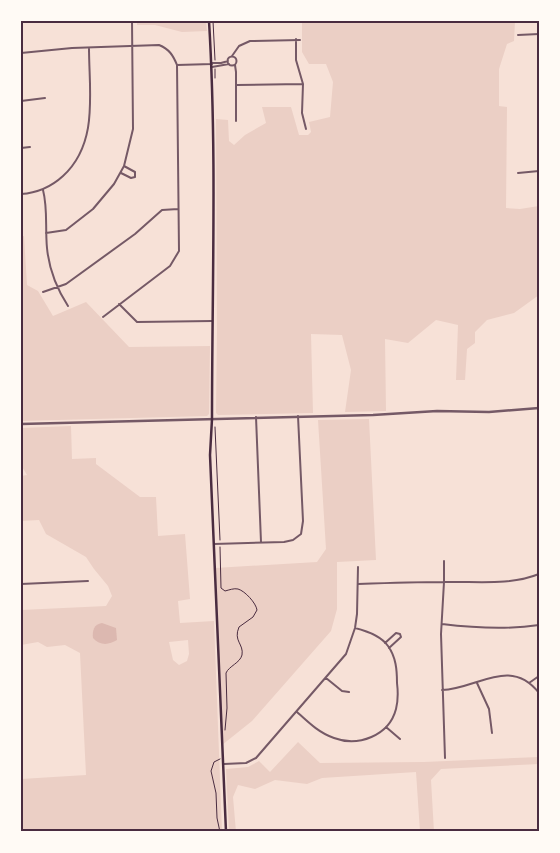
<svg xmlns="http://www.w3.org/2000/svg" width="560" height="853" font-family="'Nunito Sans',sans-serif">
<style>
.green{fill:#ebcfc5;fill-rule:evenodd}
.water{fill:#dcb8b0}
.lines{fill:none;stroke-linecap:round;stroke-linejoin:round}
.path{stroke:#4a2c40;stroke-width:1}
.minor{stroke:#755966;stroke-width:2}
.tertiary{stroke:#755966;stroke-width:2.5}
.secondary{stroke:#4a2c40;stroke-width:2.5}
.neatline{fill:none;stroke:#4a2c40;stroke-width:2}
</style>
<rect width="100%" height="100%" fill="#f7e1d7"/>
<path class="green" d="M137 21H206L207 31 182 32 155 25H137Z
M302 21H515L514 41 507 44 499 69V106L507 107 506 208 520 209 539 206V295L514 313 487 320 475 332V343L467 349 465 380H456L458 325 436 320 408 343 385 339 386 411 345 412 351 370 342 335 311 334 313 413 218 415 216 413 217 330 216 119 228 120 229 141 234 145 245 135 266 123 262 107H291L299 135H308L311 132 309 122 330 117 333 82 326 64H309L302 52Z
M24 236 27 285 38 291 53 316 86 302 129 347 210 346 209 414 207 416 21 421V237Z
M369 419 376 560 337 562V609L331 631 252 721 222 745 215 568 317 562 326 549 318 420Z
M71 426 72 459 96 458V464L140 497H156L158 536 185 534 190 599 178 601 180 623 214 621 222 832H21V779L86 775 80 653 65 645 47 647 38 642 21 645V610L106 606 112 596 108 586 94 569 86 557 46 534 39 520 21 521V476L27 475 21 465V428ZM188 640 189 654 187 661 179 665 173 660 169 642Z
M298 742 320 763 424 762 539 757V764L441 769 431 780 434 832H420L416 772 322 778 307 784 275 780 255 789 238 785 233 797 236 832H229L226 769 248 767 259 761 270 772Z"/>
<path class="water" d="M102 623 116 628 117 640C109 645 100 646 93 638 92 631 94 624 102 623Z"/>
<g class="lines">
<path class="path" d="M213 21 215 60
M215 69V78
M215 427 220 540
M220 547 221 588 225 591C229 590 234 588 238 589 245 591 256 603 257 610L253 617 239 627C233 641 244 644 242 655 240 663 229 666 226 673L227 708 225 730
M220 759 214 762 211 771 216 793 217 818 220 832"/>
<path class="minor" d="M518 35 539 34
M296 39V60L303 84 302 113 306 129
M21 53 72 48 159 45C169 49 173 55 177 65L179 251 170 266 103 317
M232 56 239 46 250 41 300 40
M227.5 61a4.5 4.5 0 1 1 9 0a4.5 4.5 0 1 1-9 0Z
M211 63H221L228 61
M177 65 212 64
M235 65 236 72V121
M212 67 229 64
M237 85 302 84
M21 101 45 98
M21 148 30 147
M121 173 131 178 135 177V172L124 166
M518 173 539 171
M43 190C48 209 45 228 47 248 49 269 57 289 68 306
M21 194C37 193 51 187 63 176 99 143 89 92 89 48
M46 233 66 230 93 209 114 184 124 166 133 129 132 21
M43 292 66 284 135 234 162 210 178 209
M119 304 137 322 212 321
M256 417 261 542
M214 544 284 542 293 540 301 534 303 521 298 416
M444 561V582L441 634 445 758
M21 584 88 581
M358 584C386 583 415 582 443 582 475 581 509 586 539 574
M442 624C475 628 506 630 539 625
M385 643 396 633 400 634 401 637 389 648
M326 678 342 691 349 692
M477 683 489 709 492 733
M529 683 539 676
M442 690C477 689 510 656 539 693
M297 712C308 722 319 733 334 738 358 747 389 736 396 709 398 701 398 691 397 683 397 670 396 657 388 646 381 636 367 631 355 628
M386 727 400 739
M224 764 246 763 256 758 346 654 355 628 357 614 358 567"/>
<path class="tertiary" d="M21 424 373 415 437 411 489 412 539 408"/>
<path class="secondary" d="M209 21C217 153 212 286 212 419L210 455 226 832"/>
</g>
<rect width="560" height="853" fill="none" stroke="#fffaf5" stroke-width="45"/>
<rect x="22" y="22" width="516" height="808" class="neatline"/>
</svg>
